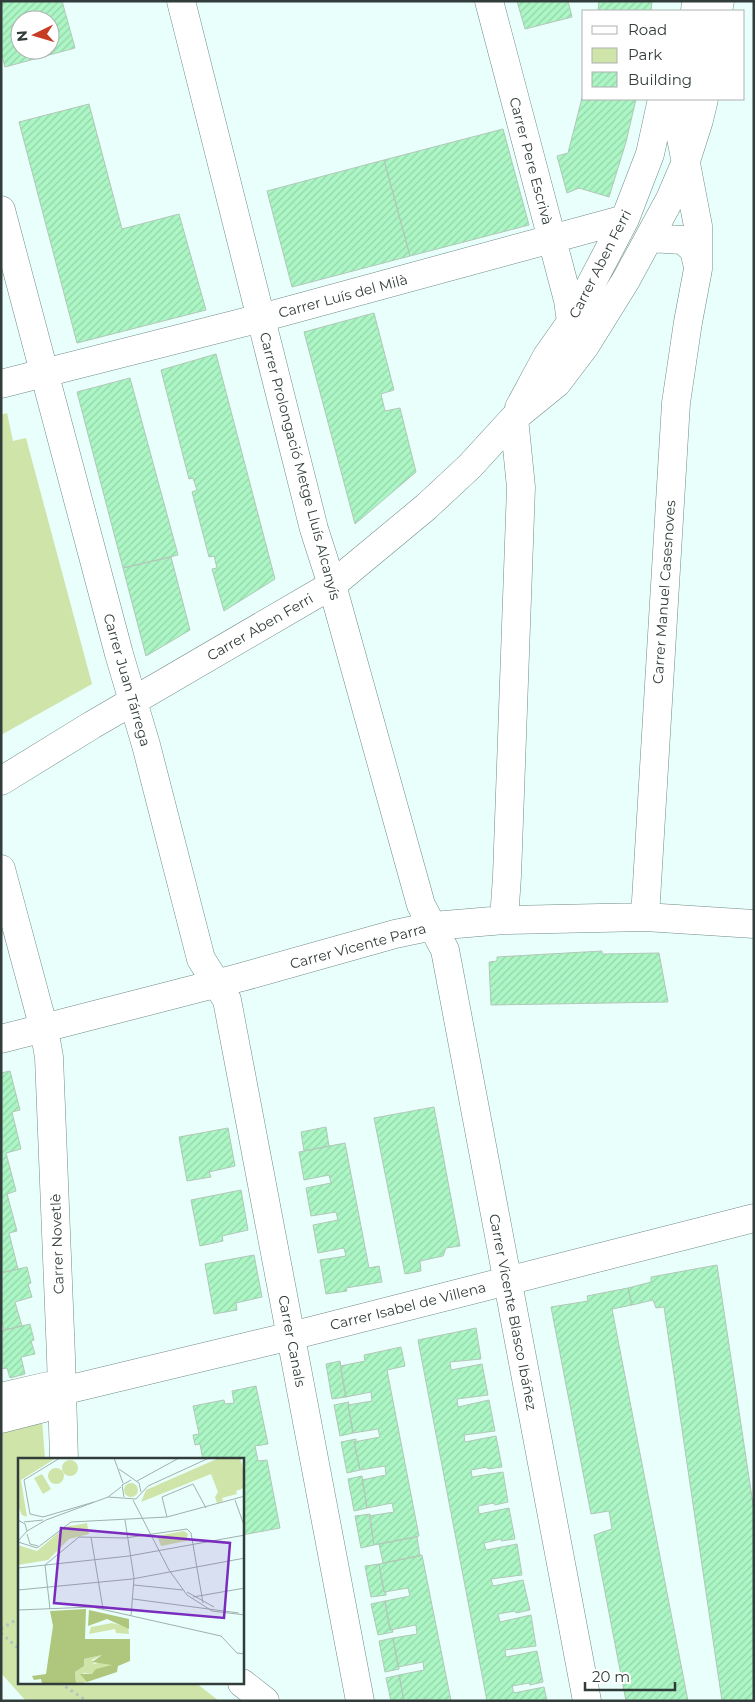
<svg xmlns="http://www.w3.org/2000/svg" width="755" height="1702" font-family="Montserrat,sans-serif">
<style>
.green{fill:#cfe4a8}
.building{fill:url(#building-hatch);stroke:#b3c7b9;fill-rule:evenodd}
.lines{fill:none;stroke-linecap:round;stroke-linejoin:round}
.minor-casing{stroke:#718b87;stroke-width:29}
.path{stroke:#b1c4c0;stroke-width:3;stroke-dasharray:2.5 4;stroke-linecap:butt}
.minor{stroke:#fff;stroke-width:28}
.labels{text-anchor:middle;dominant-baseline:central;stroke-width:5;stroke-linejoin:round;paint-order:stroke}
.street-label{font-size:14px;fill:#323d3b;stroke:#fff}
.inset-road{fill:none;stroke:#a0b1ae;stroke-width:1}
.view{fill:#7b2cbf;fill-opacity:0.15;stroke:#7b2cbf;stroke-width:2.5}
.inset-edge{fill:none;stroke:#323d3b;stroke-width:2.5}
</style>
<defs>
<pattern id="building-hatch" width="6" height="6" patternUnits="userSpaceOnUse" patternTransform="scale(1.25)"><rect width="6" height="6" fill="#abf6c4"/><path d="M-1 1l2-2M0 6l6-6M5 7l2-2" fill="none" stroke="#94d4a9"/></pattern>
</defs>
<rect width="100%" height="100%" fill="#e9fffb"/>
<path class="green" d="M7 413 13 441 26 438 92 684 1 735V415Z
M42 1420 45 1459 19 1460V1683H196L219 1701H26L1 1673V1429Z"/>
<path class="building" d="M1 1H62L75 48 5 67 1 52ZM20 20H50V50H20Z
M517 1H568L572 17 525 29Z
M599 1H652L651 11H598Z
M584 90V99H636L626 142 609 197 579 188 567 193 557 156 568 153Z
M89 104 122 229 179 214 206 310 77 343 19 122Z
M503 129 529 225 410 256 384 160Z
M384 160 410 256 292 287 267 191Z
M374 313 394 390 381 394 385 411 400 408 416 472 355 524 304 332Z
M216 354 275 579 224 611 212 569 217 568 214 556 209 557 192 492 197 490 193 478 189 479 161 370Z
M130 378 178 555 123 568 77 392Z
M171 557 190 630 146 656 123 568Z
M602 951V954L659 953 668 1002 491 1005 489 962 497 961V957Z
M10 1071 20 1110 12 1112 21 1149 6 1153 16 1191 7 1194 17 1231 9 1233 18 1269 1 1273V1073Z
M434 1107 460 1246 446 1248 443 1256 420 1261 421 1271 405 1274 374 1118Z
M326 1127 329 1146 304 1151 301 1132Z
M228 1128 235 1166 209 1172 211 1177 187 1181 179 1137Z
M345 1143 369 1268 379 1266 382 1282 346 1288 347 1291 326 1294 320 1260 346 1256 344 1248 318 1253 313 1225 338 1220 336 1212 311 1216 306 1188 331 1183 329 1175 304 1180 299 1152Z
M241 1190 248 1230 222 1236 223 1241 200 1246 191 1200Z
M254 1255 262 1297 236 1303 237 1310 214 1314 205 1264Z
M717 1265 754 1511V1701H722L664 1307 656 1308 653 1300 632 1305 628 1288 651 1282V1277Z
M27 1267 31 1283 28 1284 32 1297 15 1302 22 1326 4 1330 1 1319V1273Z
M628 1288 632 1305 612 1309 688 1701H626L594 1535 612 1529 609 1511 591 1514 551 1307 588 1301 587 1296Z
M30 1324 34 1340 31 1341 35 1354 21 1357 25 1374 10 1378 7 1368 1 1369V1331Z
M476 1328 481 1359 450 1362 451 1370 482 1364 488 1395 457 1399 458 1407 489 1400 495 1431 464 1435 465 1442 496 1436 502 1467 488 1469 487 1467 471 1470 472 1477 503 1472 508 1502 495 1505 494 1503 478 1506 479 1514 509 1508 515 1539 501 1541V1539L484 1543 486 1550 517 1544 522 1575 491 1579 493 1586 523 1580 530 1610 516 1613 515 1611 498 1614 500 1622 531 1615 536 1646 505 1650 506 1657 537 1651 543 1682 530 1685 529 1683 512 1686 514 1693 544 1687 547 1701H487L418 1340Z
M401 1347 405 1366 387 1370 419 1536 374 1545 369 1516 394 1512 392 1503 367 1508 362 1480 386 1475 385 1466 360 1470 354 1442 380 1437 378 1429 353 1433 348 1405 372 1401 371 1392 346 1397 340 1366 365 1361 364 1355Z
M340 1361 346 1397 332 1399 326 1364Z
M256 1386 268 1444 255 1446 258 1461 267 1460 280 1528 242 1535V1460H203L200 1444 195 1445 193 1435 199 1434 193 1406 224 1400 225 1404 234 1403 232 1391Z
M349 1402 348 1405 353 1433 340 1436 334 1405Z
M356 1439V1442H354L360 1470 347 1473 341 1442Z
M362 1476 367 1508 354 1511 348 1479Z
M370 1514 374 1545 361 1548 355 1516Z
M417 1537 420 1556 383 1563 379 1544Z
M422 1555 451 1701H430V1699L404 1701 399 1675 424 1670 423 1662 398 1667 393 1638 417 1634 416 1625 390 1630 385 1601 410 1596 408 1588 384 1592 379 1564Z
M379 1564 384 1592H386V1595L371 1597 365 1566Z
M385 1601 390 1630 392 1629 393 1632 378 1635 371 1604Z
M393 1638 399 1669 385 1672 379 1641Z
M399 1675 404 1701H391L386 1678Z"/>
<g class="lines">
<g class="minor-casing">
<path id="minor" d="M181 1 314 529 332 585 421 905 445 950 587 1701
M489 1 568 300 571 322
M695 11 696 1
M718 11 720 1
M1 210 119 654 146 745 201 959 227 1000 360 1701
M649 238 683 240 694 250 698 267
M1 384 261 318 625 219
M519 408 547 356 571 322 625 219 650 154 662 99
M1 781 92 725 332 585 426 507 470 466 514 418 557 383 585 346 626 280 670 199 685 164 699 120 704 99
M1 869 44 1029 49 1057 61 1357 64 1460
M645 917 676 403 688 322 698 269V226L678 122 681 99
M504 920 507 876 521 487 514 418
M1 1039 242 977 395 934 433 926 504 920 645 917 754 924
M62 1391 291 1336 754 1218
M1 1397 48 1386
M1 1419 52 1406
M242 1683 265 1701"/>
</g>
<path class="path" d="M1 1629 19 1618
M1 1633 19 1649
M60 1683 87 1701"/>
<use href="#minor" class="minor"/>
</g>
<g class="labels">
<g class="street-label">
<text transform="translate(531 161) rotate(75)">Carrer Pere Escrivà</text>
<text transform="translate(600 264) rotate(-63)">Carrer Aben Ferri</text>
<text transform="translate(343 296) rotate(-15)">Carrer Luís del Milà</text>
<text transform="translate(300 466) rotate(75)">Carrer Prolongació Metge Lluís Alcanyís</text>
<text transform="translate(664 592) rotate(-86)">Carrer Manuel Casesnoves</text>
<text transform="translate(260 627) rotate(-30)">Carrer Aben Ferri</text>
<text transform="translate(127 680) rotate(74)">Carrer Juan Tárrega</text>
<text transform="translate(358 946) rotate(-15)">Carrer Vicente Parra</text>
<text transform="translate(57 1244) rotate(-92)">Carrer Novetlè</text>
<text transform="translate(408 1306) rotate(-14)">Carrer Isabel de Villena</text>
<text transform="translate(513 1312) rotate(79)">Carrer Vicente Blasco Ibáñez</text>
<text transform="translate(292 1341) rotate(79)">Carrer Canals</text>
</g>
</g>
<g transform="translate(18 1458)">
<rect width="226" height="226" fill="#e9fffb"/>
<path d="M4 0H38L3 22 9 59 4 57 0 48V3ZM201 0H222L226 13V30L218 33 219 36 204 40 205 43 199 45 197 39 200 34 193 16 123 44 128 32ZM44 10a8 8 0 1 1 16 0a8 8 0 1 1-16 0ZM30 18a8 8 0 1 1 16 0a8 8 0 1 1-16 0ZM24 16 33 31 25 36 16 20ZM106 32a7 7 0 1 1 14 0a7 7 0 1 1-14 0ZM69 65 71 76 51 81 30 102 0 107V87L19 93 47 69ZM166 73 170 76 168 83 143 88 139 78ZM94 165 110 169 111 176 98 175 97 171 71 176 73 169ZM84 197 74 202 76 206 87 203 95 207 73 216 65 215 69 224 58 226 57 214 66 208V201Z" fill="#cfe4a8"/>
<path d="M68 151 67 181H112V203L100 208 99 214 69 224 62 216H74L78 211 94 207 74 204 84 197 66 201V208L57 214 58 226H24L23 221 16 222 14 218 28 216 35 168 32 153ZM71 152 111 161V171L89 161 70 168Z" fill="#aec77c"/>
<path class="inset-road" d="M42 0 6 22 12 56 25 59 76 44M96 0 105 25M101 11 121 25 123 34M119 23 161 0M90 39 118 41 130 28 191 0M106 39 104 27 113 22M115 42 151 112 169 137 194 153 227 157M217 42 227 70M149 59 144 39 175 26 188 50M0 62 7 66 9 73 0 83M107 62 116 120 113 158M6 64 25 62M9 73 28 62 90 39 103 29M9 76 12 86 20 88M73 79 85 151M0 84 19 90 53 64 149 59 227 38M27 107 61 79 107 80 169 71 173 75 185 145M27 107 32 151M0 110 111 98 227 77M116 127 165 132M0 132 114 121 227 100M169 134 196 149M175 139 227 130M115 141 221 155M0 152 74 149 203 178 219 195 227 196"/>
<path class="view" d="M43 70 212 85 206 160 36 145Z"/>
<rect width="226" height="226" class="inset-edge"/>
</g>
<rect width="755" height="1702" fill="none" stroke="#323d3b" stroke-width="5"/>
<rect x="582" y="10" width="162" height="90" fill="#ffffff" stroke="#adb1b1"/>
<rect x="592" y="26" width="25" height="8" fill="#ffffff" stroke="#adb1b1"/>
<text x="628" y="35" font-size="15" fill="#323d3b">Road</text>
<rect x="592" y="48" width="25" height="15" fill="#cfe4a8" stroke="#adb1b1"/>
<text x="628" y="60" font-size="15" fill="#323d3b">Park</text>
<rect x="592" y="72" width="25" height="15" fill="url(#building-hatch)" stroke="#adb1b1"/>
<text x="628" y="85" font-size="15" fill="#323d3b">Building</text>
<g transform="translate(35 35) rotate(265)"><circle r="24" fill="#ffffff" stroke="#adb1b1"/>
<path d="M0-4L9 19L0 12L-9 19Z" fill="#c73c25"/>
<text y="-8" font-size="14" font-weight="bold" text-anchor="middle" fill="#323d3b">N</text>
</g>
<path d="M585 1682v8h90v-8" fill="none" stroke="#323d3b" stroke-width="2.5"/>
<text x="592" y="1682" font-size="15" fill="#323d3b" stroke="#ffffff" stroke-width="4" paint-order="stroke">20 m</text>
</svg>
